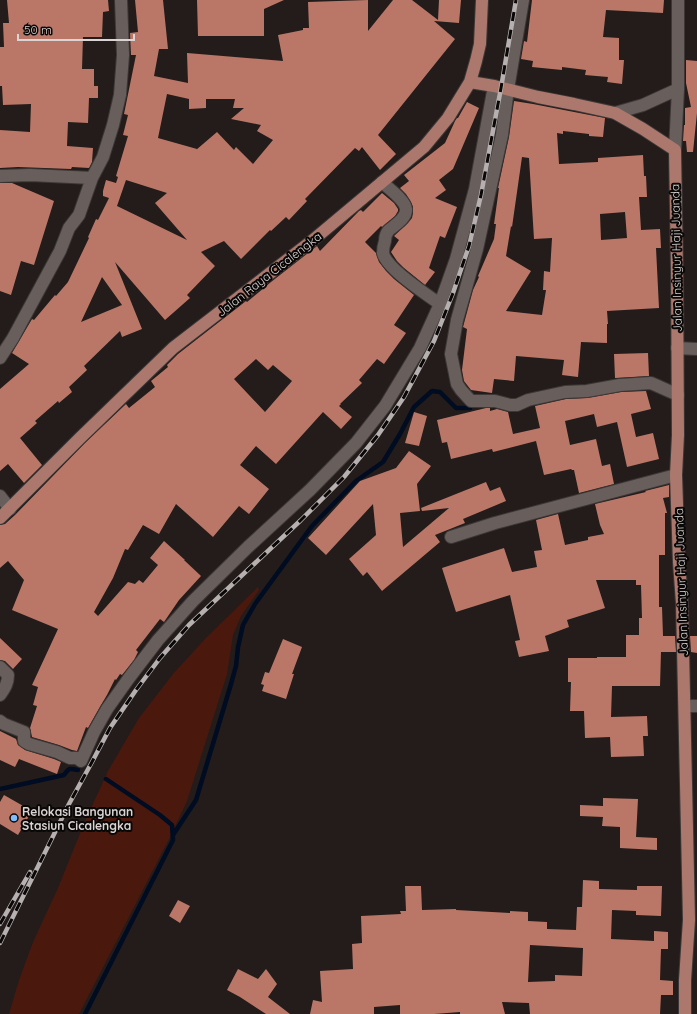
<svg xmlns="http://www.w3.org/2000/svg" width="697" height="1014" font-family="Quicksand,sans-serif">
<style>
.green{fill:#4b180e}
.lines{fill:none;stroke-linecap:round;stroke-linejoin:round}
.stream{stroke:#000c21;stroke-width:4.5}
.building{fill:#ba7768;fill-rule:evenodd}
.minor-casing{stroke:#3d3837;stroke-width:14}
.major-casing{stroke:#3d3837;stroke-width:14}
.minor{stroke:#685f5d;stroke-width:12}
.major{stroke:#ac786d;stroke-width:12}
.rail-casing{stroke:#b6b1b0;stroke-width:4.5}
.rail{stroke:#0a0707;stroke-width:3;stroke-dasharray:9;stroke-linecap:butt}
.poi-dot{fill:#7ebdf9;stroke:#0a0707;stroke-width:1.5}
.labels{text-anchor:middle;dominant-baseline:central;stroke-width:4;stroke-linejoin:round;paint-order:stroke}
.street-label{font-size:12px;fill:#dad5d4;stroke:#0a0707}
.poi-label{font-size:12px;font-weight:bold;fill:#dad5d4;stroke:#0a0707;text-anchor:start}
</style>
<rect width="100%" height="100%" fill="#231c1a"/>
<path class="green" d="M258 587 259 590 241 616 233 635 227 674 187 801 169 839 79 1014H9L19 980 33 942 58 888 85 821 108 771 139 718 173 674 205 639Z"/>
<g class="lines">
<path class="stream" d="M0 789 64 775C69 768 69 768 78 770
M173 835 196 800 231 684 236 666 238 647 243 625 255 604 312 526 356 481 383 462 400 434 414 407 432 391 440 392 456 408H470
M85 1014 173 840 172 825 160 815 106 779"/>
</g>
<path class="building" d="M7 0H108L109 11 103 12 102 37H83L82 69H94V86H98V98H89L88 123 68 122 67 146 93 148 92 162 89 168 72 167 71 169 18 167 0 168V130L30 132 31 104 3 105 2 86H0V47H4L3 23H9Z
M135 0H163L168 49H159L154 76 188 83 187 53 283 61 278 35 303 30V28H309L308 2 368 0V31L393 0H412L438 20 439 0H461L459 23 434 21 455 39 378 135 396 154 380 170 362 147 359 151 355 148 305 199 307 201 289 220 286 217 271 231 270 230 241 259 224 241 201 252 215 266 187 295 190 298 165 320 115 262 142 329 122 337 120 331 84 366 87 370 69 387 72 392 59 403 58 401 35 421 37 423 20 438 42 465 24 483 8 464 0 471V389L29 364 12 353 32 319 34 320 55 295 56 296 68 282 89 238 88 237 96 219 98 220 109 198 103 196V191L106 180 116 183 118 177 116 176 128 136 123 135 128 115 124 114 136 55H131L130 33 138 32ZM167 94 189 99V109L206 108V99H235L233 108H244L231 119 261 125 257 131 273 140 253 164 236 147 234 150 217 132 196 150 197 149 158 138ZM126 180 167 193 155 203 187 240 117 206ZM102 277 122 305 81 322Z
M197 0H284L264 9V36H198Z
M532 0H664L663 13 606 10 603 37 619 38V60H624L622 84 607 82 608 77 585 75 586 70 562 67V70L532 67 533 61 521 59 524 41 527 42Z
M686 60 697 61V113L693 152H687L686 141H683L684 125H685V108L691 107 686 83Z
M514 101 533 104 605 118 603 137 589 136V134L563 131V134L557 133 559 164 598 162V158L643 155 644 176H646L647 197H639L641 230 660 229 661 248H656L659 308 607 311 608 324H607V343L581 342 578 377 562 375 564 360 516 356 514 381 494 379 492 393 471 390 464 381 462 370 467 329 463 327 473 290 479 277 478 276 494 239 496 224H494L499 188H498L509 137ZM522 157 529 158 534 239 552 238 550 272 544 271 543 290H546L542 315 506 311 531 271 506 256 511 226 512 227ZM625 212 627 238 601 240 600 214Z
M467 102 479 108 453 169 439 180 446 190 435 198 457 207 445 238 440 236 429 268 435 272 425 285 404 268 397 261 391 252 399 240 394 236 408 223 412 218 413 213V207L411 202 406 194 400 188 409 181 404 175 445 143 455 121 457 118H458Z
M0 183H12L54 201 34 265 21 261 11 295 0 291Z
M382 193 394 203 398 209V211L395 216 382 227 381 226 365 242 376 253 379 262 386 271 394 279 414 295 394 325 406 333 384 364 377 359 359 380 362 383 340 404H341L339 406 352 417 341 429 323 412 276 464 256 446 240 465 269 489 249 514 239 506 213 537 176 504 159 534 143 525 128 550 125 549 113 578 94 612 98 616 128 582 135 584 139 580 143 583 158 565 150 558 164 541 185 560H184L201 576 179 600 164 622 160 619 136 650 138 652 134 660 122 675 120 674 116 680 115 679 107 695 101 705 88 728 86 727 77 751 72 750 59 745 32 737 31 732 30 728 37 706 33 705 38 687 32 685 58 629 12 610 24 580 8 561 0 568V525L5 524 15 515 85 443 126 404 129 408 155 387 151 381 168 367 167 365 178 354 246 301 247 302 271 282 317 246 320 251 359 211 361 210 363 212ZM256 359 268 370 273 365 292 381 265 412 234 379Z
M648 353 649 376 615 378 614 354Z
M646 391 651 409 631 414 636 437 653 433 659 459 627 467 617 422 597 427 594 414 565 421 570 445 596 439 602 466 610 464 614 484 579 493 574 470H572L571 469 544 475 536 441 493 452 492 449 451 459 447 442 442 443 437 420 486 408H490V411L497 409 508 412 513 434 540 428 535 406 566 399 587 398 621 392Z
M414 412 427 416 419 446 405 443Z
M409 451 431 466 417 484 420 511 400 513 403 547 449 508 422 511 421 508 486 482 490 491 500 487 506 501 463 519 465 523 435 535 440 542 382 591 367 572 363 576 349 559 376 535 373 504 326 555 308 538 360 481 396 468Z
M669 485V497L663 498 667 513H665V555H659V607H662L663 636H675L676 652H661L660 686H612L611 717 647 716 648 736H643L644 756 611 757 610 737 585 738 584 711H570L571 682H568V658H597V657H626V635H639V618H642L641 585H636V580H596L605 608 567 620 569 627 545 636 549 651 519 657 515 641 520 640 510 595 456 612 442 568 504 548 512 572 537 567 534 551 542 550 536 520 558 514 565 545 588 540V537L604 534 600 525 595 504 646 492 645 491Z
M690 636H697V653L691 652Z
M0 638 22 659 13 669 5 661 0 660Z
M283 639 302 647 292 674H294L286 699 262 691 264 685 261 684 265 672 269 673Z
M0 731 16 739 18 745 25 750 54 759 61 762 57 774 19 759 15 767 0 760Z
M4 795 32 811 18 835 0 824V802Z
M603 798 638 799 636 837 657 838V850L620 848V827L602 826 603 817 580 816V805L603 806Z
M583 880 599 881V889L637 890V886H662L661 916 636 915V911L612 910 611 939 654 941V931L668 932V949H661L660 980 673 981V995H661L660 1014H530L529 1003 502 1002 505 1014H460V1012L434 1014H400V1005L374 1007V1014H310L313 1000 322 1002 320 971 353 969 352 944 362 943 361 916 401 914 400 911H406L405 886H421L422 910 456 909V910L510 913V911L528 912V921L547 922V929L576 930 577 907H582ZM530 945 583 948 582 976 555 975V981L528 982Z
M178 900 190 906 180 923 169 916Z
M238 969 258 979 266 969 277 984 268 997 290 1014H266L240 997 227 990Z"/>
<g class="lines">
<g class="minor-casing">
<path id="minor" d="M523 0 508 89 502 135 477 249 457 320 451 354 457 384 461 390 471 401H495L510 405H517L528 400 565 392 587 391 620 385 651 383 678 395
M615 113 643 105 678 89
M675 150 678 89V0
M0 176 30 175 92 178
M382 182C389 189 405 200 406 209 407 218 395 225 389 230 386 233 385 236 385 241 384 244 383 249 383 253 386 268 427 295 440 304
M677 348 697 349
M0 358 13 338 60 251 69 228 79 215 92 178 103 157 113 125 120 95 123 55 121 0
M0 496 10 509
M451 537 495 523 676 475
M0 667 8 675C8 683 5 688 0 695
M685 706H697
M0 721 4 724 24 732V741L29 744 57 752 70 758H77L81 761 94 732 107 709 129 678 158 640 193 601 248 547 310 490 356 443 385 406 420 348 440 304 456 259 475 189 494 86"/>
</g>
<g class="major-casing">
<path id="major" d="M470 82 494 86 538 97 574 104 615 113 643 129 675 150 677 271 678 435 676 475 679 562 682 603 689 920 685 980V1014
M0 518 80 438 173 348 313 240 424 147 448 118 470 82 476 61 480 44 482 0"/>
</g>
<use href="#minor" class="minor"/>
<use href="#major" class="major"/>
<g class="rail-casing">
<path id="rail" d="M0 924 30 872
M0 943 69 804 92 762 110 728 136 690 160 658 189 625 301 520 344 477 378 435 404 397 434 341 453 293 469 246 481 195 501 88 516 0"/>
</g>
<use href="#rail" class="rail"/>
</g>
<circle class="poi-dot" cx="14" cy="818" r="4"/>
<g class="labels">
<g class="street-label">
<text transform="translate(676 258) rotate(-91)">Jalan Insinyur Haji Juanda</text>
<text transform="translate(269 274) rotate(-38)">Jalan Raya Cicalengka</text>
<text transform="translate(681 582) rotate(-92)">Jalan Insinyur Haji Juanda</text>
</g>
<g class="poi-label">
<text x="22" y="811">Relokasi Bangunan<tspan x="22" dy="14">Stasiun Cicalengka</tspan></text>
</g>
</g>
<path d="M18 34v6h116v-6" fill="none" stroke="#dad5d4" stroke-width="2"/>
<text x="24" y="34" font-size="12" fill="#dad5d4" stroke="#0a0707" stroke-width="3" paint-order="stroke">50 m</text>
</svg>
